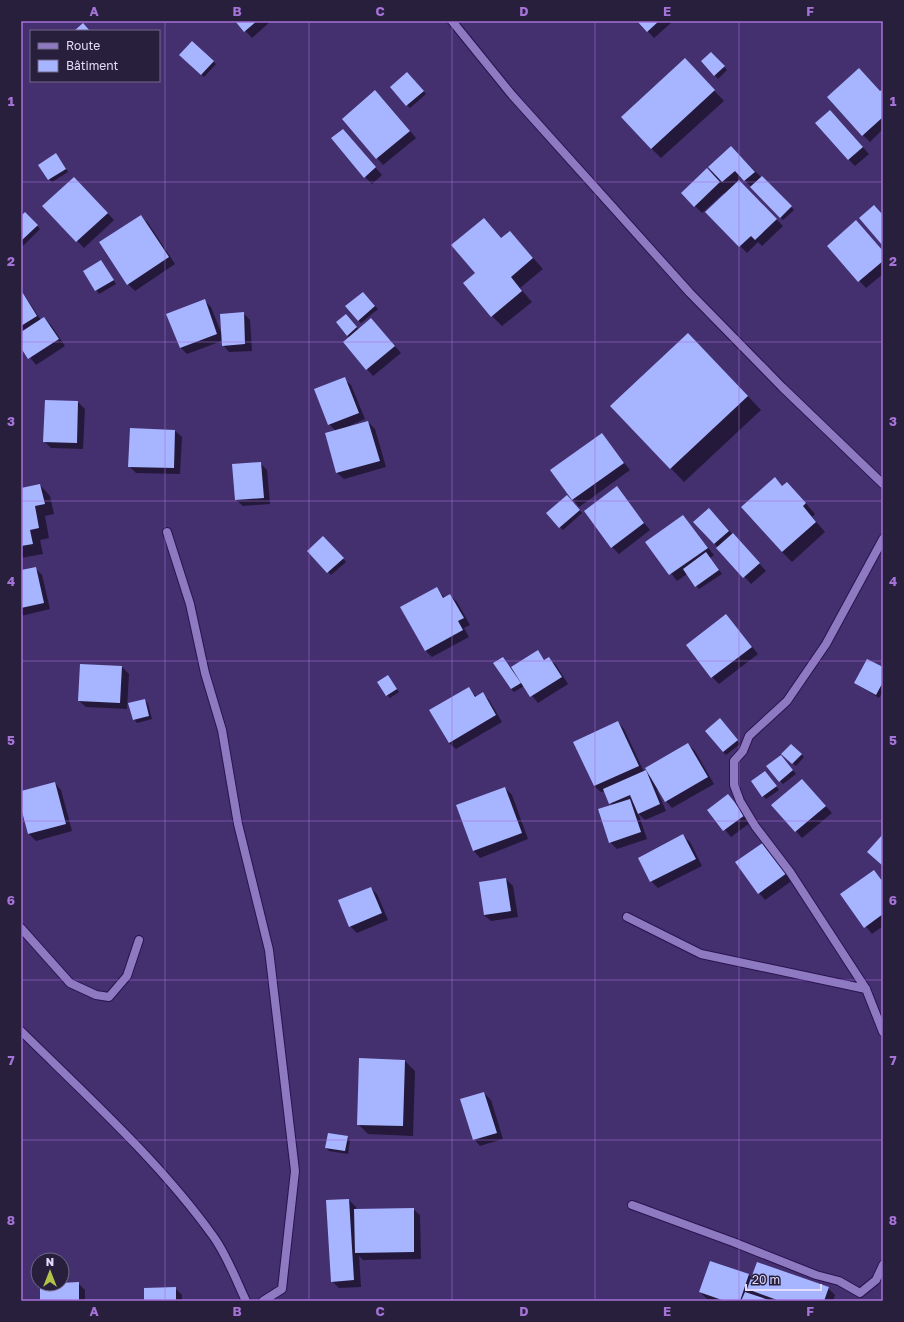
<svg xmlns="http://www.w3.org/2000/svg" width="904" height="1322" font-family="'Golos Text',sans-serif">
<style>
.shadow{fill:#0007}
.building{fill:#a7b4ff}
.lines{fill:none;stroke-linecap:round;stroke-linejoin:round}
.minor-casing{stroke:#2c1351;stroke-width:10}
.minor{stroke:#8e7ac1;stroke-width:8}
.grid{fill:none;stroke:#a572d7;stroke-width:1;stroke-opacity:0.55}
.neatline{fill:none;stroke:#a572d7;stroke-width:1.5}
.grid-label{font-size:13px;text-anchor:middle;font-weight:bold;fill:#a572d7}
</style>
<rect width="100%" height="100%" fill="#442f6f"/>
<path class="shadow" d="M236 21H271L252 38Z
M638 21H671L672 22 654 38Z
M192 42 216 64 204 77 180 55Z
M711 53 727 70 718 79 702 61Z
M695 70 724 101 661 158 651 148Z
M410 76 426 94 410 108 407 105Z
M883 90V129L870 142 863 135 880 92Z
M382 98 416 138 383 165 377 158Z
M837 118 869 154 855 166 848 159Z
M343 130 382 175 372 184 365 177Z
M738 154 794 210 783 220 742 177 738 180 783 226 762 246 758 242 747 253 707 212 725 195 724 193 702 213 682 193 715 177 709 168Z
M59 158 68 172 52 182 49 179Z
M81 185 114 220 84 248 43 206Z
M25 213 40 229 23 246 21 244V217Z
M141 216 148 223 175 264 135 291 128 284Z
M510 232 543 269 520 288 532 302 502 326 492 316 476 274 502 239Z
M828 246 883 251V274L866 288Z
M101 261 116 284 99 294 84 271Z
M21 290 41 320 44 318 51 325 65 346 36 365 21 346Z
M366 296 378 309 361 323 358 320Z
M204 300 211 307 222 335 243 313 250 320 252 351 229 352 223 345 222 341 187 354 180 347Z
M349 318 359 330 371 319 401 353 373 376 367 369 347 335Z
M701 347 761 410 684 482 611 406Z
M344 379 351 385 365 419 347 427V428L368 422 375 429 386 467 344 479 337 473 336 431 329 424Z
M78 402 85 409 83 449 51 448 44 441Z
M131 429 175 431 182 437 180 474 136 473 129 466Z
M601 434 630 470 579 507 551 470Z
M260 463 267 470 270 504 243 506 236 500Z
M775 479 783 487 797 493 815 514 812 517 825 532 792 562 782 552Z
M40 485 50 496 54 514 45 516 49 538 40 540 43 554 21 558V489Z
M616 488 650 530 619 554 612 547Z
M567 497 582 513 563 530 560 527Z
M712 512 766 571 751 584 695 522Z
M683 516 714 555 710 558 722 574 699 589 687 574 677 581 647 542Z
M323 537 346 562 331 575 308 551Z
M35 568 42 575 50 609 21 616V571Z
M436 588 445 598 450 595 457 602 470 625 464 628 469 637 432 657 426 651 401 608Z
M726 615 758 654 719 684 712 677Z
M537 652 546 661 549 659 556 665 568 684 538 703 524 686 514 692 511 689 503 658 511 668Z
M122 667 129 674 127 709 86 707 79 701Z
M883 668V691L879 698 855 683Z
M388 677 399 692 390 698 387 695Z
M468 688 477 697 483 694 489 700 502 722 456 749 449 743Z
M145 700 148 704 152 719 137 723 134 719Z
M618 722 624 729 644 772 650 776 688 744 695 751 714 784 672 808 666 801 659 789 657 790 666 811 645 820 638 813 647 839 617 849 610 842 612 805 605 791 601 792 594 786Z
M723 723 740 744 726 755 723 752Z
M791 745 804 757 796 766 783 754Z
M784 759 796 774 783 784 780 781Z
M768 775 779 790 766 799 763 796Z
M55 783 61 790 72 831 36 841 29 834 21 804V792Z
M808 787 832 813 802 838 773 805Z
M505 788 512 795 528 839 480 858 474 851Z
M728 795 751 822 731 837 709 810Z
M683 836 690 842 702 866 658 888 651 881Z
M764 843 793 880 765 900 759 893Z
M874 871 883 881V926L872 934 841 895Z
M506 879 513 886 518 917 491 921 484 915Z
M371 888 377 894 388 920 357 933 350 926Z
M405 1061 415 1071 413 1136 368 1134 358 1124Z
M484 1093 491 1100 503 1139 480 1146 474 1139Z
M347 1137 350 1140 348 1154 329 1151 326 1148Z
M349 1200 356 1207V1210L413 1209 420 1215 421 1259 363 1260 359 1256 361 1287 339 1288 332 1281Z
M749 1275 752 1278 828 1288 835 1295 833 1301H714L707 1299 700 1292Z
M78 1283 85 1290V1301H41Z
M175 1288 182 1295V1301H145Z"/>
<path class="building" d="M235 21H257L244 32Z
M637 21H659L647 32Z
M83 23 90 31H74Z
M192 41 214 61 201 75 179 55Z
M711 52 725 66 714 76 701 61Z
M685 58 715 90 651 149 621 117Z
M859 68 880 91 883 89V117L862 136 827 97Z
M407 72 424 91 406 106 390 87Z
M375 90 410 131 376 159 342 119Z
M830 110 863 147 848 160 815 123Z
M343 129 376 167 364 178 331 138Z
M731 146 755 172 744 181 735 171 722 182 708 167Z
M56 153 66 169 48 180 38 165Z
M707 168 720 182 694 207 681 193Z
M762 176 792 206 780 218 750 187Z
M74 177 108 213 76 242 42 206Z
M739 180 777 219 755 240 751 236 739 247 705 212Z
M874 205 883 215V246L859 218Z
M25 212 38 225 21 241V216Z
M141 215 169 257 127 285 99 242Z
M484 218 501 238 510 231 533 258 511 277 522 291 491 317 463 283 475 273 451 245Z
M856 220 883 251V261L858 282 827 246Z
M101 260 114 280 95 291 83 271Z
M21 290 37 316 21 326Z
M363 292 375 306 358 321 345 306Z
M205 299 217 334 180 348 166 314Z
M244 312 245 344 222 346 220 314Z
M346 314 357 327 347 336 336 322Z
M44 317 59 339 28 359 21 348V332Z
M371 318 395 346 366 370 343 342Z
M688 333 748 396 670 469 610 406Z
M345 377 359 413 328 425 314 389Z
M45 400 78 401 77 443 43 442Z
M368 421 380 461 336 473 325 433Z
M130 428 175 430 174 468 128 467Z
M602 433 624 463 572 500 550 470Z
M261 462 264 498 235 500 232 464Z
M775 477 782 486 787 482 806 503 803 506 816 522 782 552 741 507Z
M40 484 45 504 35 506 39 528 30 530 33 544 21 546V488Z
M617 486 644 523 611 548 584 511Z
M567 495 580 510 559 528 546 513Z
M709 508 729 531 714 544 693 522Z
M683 515 708 548 669 575 645 542Z
M733 533 760 563 743 578 716 548Z
M323 536 344 558 327 573 307 551Z
M706 552 719 570 695 587 683 569Z
M36 567 44 603 21 608V570Z
M437 587 443 598 450 594 464 618 458 621 463 630 425 651 400 607Z
M726 614 752 647 711 678 686 645Z
M538 650 544 660 549 657 562 677 530 697 511 667Z
M503 657 521 683 511 689 493 663Z
M867 659 883 667V682L876 695 854 683Z
M80 664 122 666 120 703 78 701Z
M388 675 397 689 386 696 377 682Z
M469 687 475 697 483 692 496 715 449 743 429 710Z
M145 699 149 716 133 720 128 703Z
M720 718 738 740 723 752 705 731Z
M618 721 639 766 594 786 573 742Z
M688 743 708 777 665 802 645 768Z
M791 744 802 754 792 764 781 754Z
M781 755 793 770 779 782 766 766Z
M646 770 660 804 638 814 630 795 609 804 603 789Z
M765 771 777 786 762 797 751 781Z
M802 779 826 806 795 832 771 805Z
M55 782 66 824 28 834 21 808V791Z
M505 787 522 833 473 851 456 805Z
M728 794 745 815 723 831 707 810Z
M630 799 641 832 609 843 598 809Z
M683 834 696 859 650 882 638 858Z
M883 834V866L867 852Z
M764 842 787 873 758 894 735 862Z
M874 870 883 882V914L864 928 840 894Z
M506 878 511 911 484 915 479 882Z
M371 887 382 913 349 927 338 900Z
M359 1058 405 1060 403 1126 357 1125Z
M484 1092 497 1133 473 1140 460 1099Z
M328 1133 348 1136 345 1151 325 1148Z
M349 1199 354 1280 331 1282 326 1200Z
M414 1208V1252L355 1253 354 1209Z
M710 1261 749 1274 740 1301H725L699 1292Z
M757 1262 829 1287 824 1301H780L747 1289Z
M79 1282V1301H40V1284Z
M176 1287V1301H144V1288Z
M745 1292 772 1301H741Z"/>
<g class="lines">
<g class="minor-casing">
<path id="minor" d="M452 21 512 95 690 293 782 387 883 484
M167 532 190 604 205 673 222 730 238 824 269 950 295 1171 282 1289 263 1301
M883 539 826 644 787 701 749 736 743 751 734 761V785L740 801 755 826 790 872 866 989 883 1032
M627 917 701 954 866 989
M21 928 70 983 96 995 109 997 127 976 139 940
M21 1031C86 1095 160 1162 213 1236 227 1255 236 1280 246 1301
M632 1205 733 1242 816 1275 839 1281 860 1293 876 1280 883 1265"/>
</g>
<use href="#minor" class="minor"/>
</g>
<path class="grid" d="M165 21V1301M309 21V1301M452 21V1301M595 21V1301M739 21V1301M21 182H883M21 342H883M21 501H883M21 661H883M21 821H883M21 980H883M21 1140H883"/>
<rect width="904" height="1322" fill="none" stroke="#271f3c" stroke-width="44"/>
<rect x="30" y="30" width="130" height="52" fill="#271f3c" stroke="#726b88"/>
<rect x="38" y="43" width="20" height="6" fill="#8e7ac1" stroke="#726b88"/>
<text x="66" y="50" font-size="12" fill="#e3dcfb">Route</text>
<rect x="38" y="60" width="20" height="12" fill="#a7b4ff" stroke="#726b88"/>
<text x="66" y="70" font-size="12" fill="#e3dcfb">Bâtiment</text>
<g transform="translate(50 1272)"><circle r="19" fill="#271f3c" stroke="#726b88"/>
<path d="M0-3L7 15L0 10L-7 15Z" fill="#b2c24b"/>
<text y="-6" font-size="11" font-weight="bold" text-anchor="middle" fill="#e3dcfb">N</text>
</g>
<path d="M746 1284v6h75v-6" fill="none" stroke="#e3dcfb" stroke-width="2"/>
<text x="752" y="1284" font-size="12" fill="#e3dcfb" stroke="#271f3c" stroke-width="3" paint-order="stroke">20 m</text>
<rect x="22" y="22" width="860" height="1278" class="neatline"/>
<g class="grid-label">
<text x="94" y="16">A</text>
<text x="237" y="16">B</text>
<text x="380" y="16">C</text>
<text x="524" y="16">D</text>
<text x="667" y="16">E</text>
<text x="810" y="16">F</text>
<text x="11" y="106">1</text>
<text x="893" y="106">1</text>
<text x="11" y="266">2</text>
<text x="893" y="266">2</text>
<text x="11" y="426">3</text>
<text x="893" y="426">3</text>
<text x="11" y="586">4</text>
<text x="893" y="586">4</text>
<text x="11" y="745">5</text>
<text x="893" y="745">5</text>
<text x="11" y="905">6</text>
<text x="893" y="905">6</text>
<text x="11" y="1065">7</text>
<text x="893" y="1065">7</text>
<text x="11" y="1225">8</text>
<text x="893" y="1225">8</text>
<text x="94" y="1316">A</text>
<text x="237" y="1316">B</text>
<text x="380" y="1316">C</text>
<text x="524" y="1316">D</text>
<text x="667" y="1316">E</text>
<text x="810" y="1316">F</text>
</g>
</svg>
